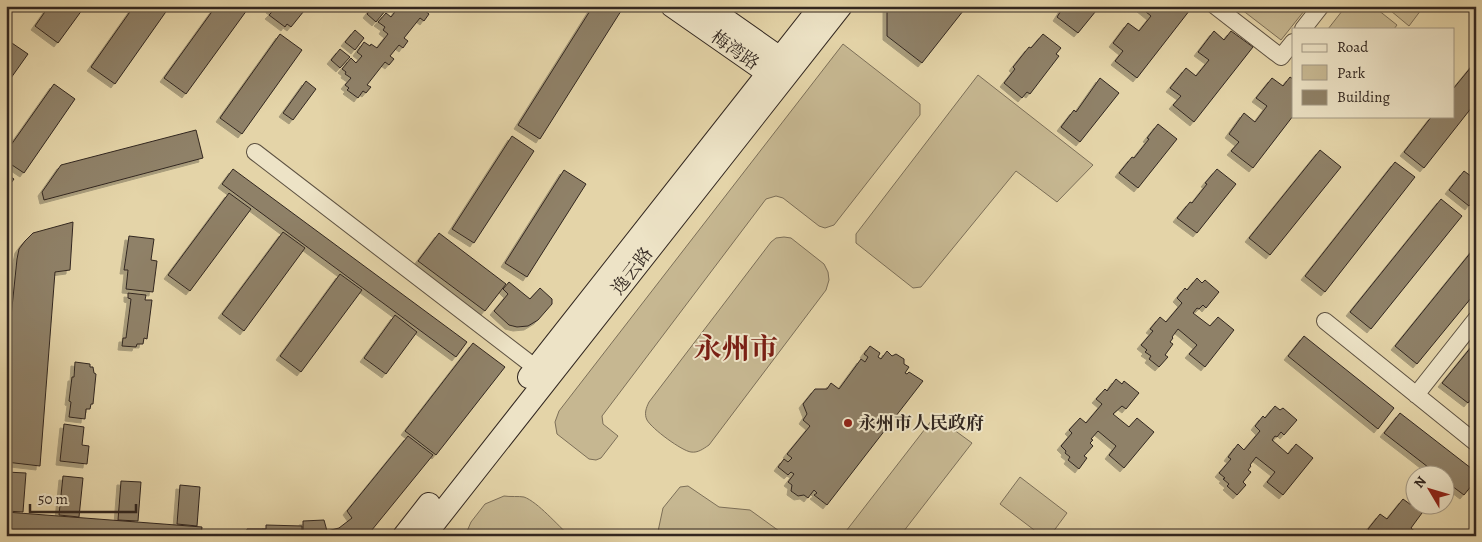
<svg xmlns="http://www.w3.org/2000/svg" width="1482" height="542" font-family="Alegreya,'Noto Serif SC',serif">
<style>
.green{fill:#c6b791;stroke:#7c6f58}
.building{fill:#8f8167;stroke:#322720;filter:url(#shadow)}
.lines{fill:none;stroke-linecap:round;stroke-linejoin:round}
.street-casing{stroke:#5e5242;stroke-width:18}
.secondary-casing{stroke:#322720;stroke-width:24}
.street{stroke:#ede3c6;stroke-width:16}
.secondary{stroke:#ede3c6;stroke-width:22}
.poi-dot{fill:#8f2418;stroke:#ede3c6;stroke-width:2}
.labels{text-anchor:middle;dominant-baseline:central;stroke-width:4;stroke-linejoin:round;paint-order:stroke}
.street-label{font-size:18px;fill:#322720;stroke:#ede3c6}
.poi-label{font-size:18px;font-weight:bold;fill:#322720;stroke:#ede3c6;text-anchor:start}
.town-label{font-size:28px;font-weight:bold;fill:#7a1f14;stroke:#ede3c6}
</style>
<defs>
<filter id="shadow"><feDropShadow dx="-4" dy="4" stdDeviation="0" flood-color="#0004"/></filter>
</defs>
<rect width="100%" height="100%" fill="#e4d4a8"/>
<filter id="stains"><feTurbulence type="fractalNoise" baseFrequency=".004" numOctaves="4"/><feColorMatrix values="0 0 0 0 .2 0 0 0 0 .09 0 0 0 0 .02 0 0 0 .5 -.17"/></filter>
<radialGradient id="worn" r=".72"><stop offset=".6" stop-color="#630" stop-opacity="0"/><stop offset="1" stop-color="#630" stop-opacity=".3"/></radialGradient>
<path class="green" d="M1237 6H1308L1281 40Z
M1346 6H1373L1397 25 1394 29H1328Z
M1385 6H1424L1409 26Z
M843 44 920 104V115L834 225 825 228 819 226 783 198 776 196 766 199 602 416 603 424 618 436 601 458 596 460 589 459 557 434 555 422 559 411Z
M978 75 1093 165 1057 202 1016 171 921 287 913 288 856 243V234Z
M784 237 791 238 824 264 828 272 829 280 826 290 709 445C703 449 698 453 691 452 682 451 652 429 647 420 644 414 646 408 649 402L771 242 776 238Z
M935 416 972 443 900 536 843 535Z
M1020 477 1067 513 1050 536H1042L1000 504Z
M688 486 719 507 750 510 786 536H657L663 508 680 487Z
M504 496C510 497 519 496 524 497 538 502 558 526 570 536H465L471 522 485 504Z"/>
<path class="building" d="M49 6H85L58 43 35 26Z
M134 6H170L115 84 91 67Z
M216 6H242L247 10 186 94 164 78Z
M271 6H308L291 27 287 24 285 27 269 15 273 11 270 9Z
M373 6H381L386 10 376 22 367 14Z
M397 6H427L424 10 429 14 424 21 420 18 404 38 408 41 403 48 399 45 390 56 394 59 389 65 385 62 367 85 371 87 366 93 363 91 358 98 347 90 349 88 345 85 351 78 345 74 346 72 342 69 351 58 356 63 362 56 357 52 364 42 370 46 371 44 377 48 388 34 383 30 385 27 378 22 386 13 391 17 398 8Z
M593 6H613L621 11 540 139 518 125Z
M887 6H967L922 63 887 36Z
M1064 6H1100L1078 33 1057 17Z
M1141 6H1193L1137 78 1115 61 1123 51 1113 43 1128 23 1139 31 1151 16 1140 7Z
M355 30 364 38 355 50 345 42Z
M1214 31 1224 40 1231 31 1253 47 1194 122 1173 105 1181 96 1170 88 1186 68 1196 76 1209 60 1198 52Z
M280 34 302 50 242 134 220 118Z
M1043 34 1061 48 1056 54 1059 56 1030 94 1027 92 1022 98 1004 83 1015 69 1013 67 1029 47 1031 48Z
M6 39 28 54 6 85Z
M340 49 350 57 340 68 331 60Z
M1476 61V102L1424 168 1404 152 1432 116H1453V89Z
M1290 77 1293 79V116L1253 168 1231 151 1239 142 1229 134 1244 113 1255 122 1267 106 1256 98 1272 78 1283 86Z
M1100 78 1119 93 1080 142 1061 127 1074 110 1076 112Z
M306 81 316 89 293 120 283 113Z
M54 84 75 99 24 173 6 161V152Z
M1158 124 1177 139 1138 188 1119 173 1132 157 1134 158 1149 139 1147 138Z
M196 130 203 158 44 200 42 192 61 165Z
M512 136 534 151 474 243 452 229Z
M1320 150 1341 167 1270 255 1249 238Z
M1395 162 1415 177 1325 292 1305 276Z
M233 169 467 342 456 357 222 184Z
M1217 169 1236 184 1197 233 1177 218 1190 202 1192 203 1207 184 1205 183Z
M564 170 586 184 527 277 505 263Z
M1464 171 1476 180V197L1469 206 1449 190Z
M6 174 14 179 6 190Z
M229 193 251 209 190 291 168 275Z
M1441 199 1462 216 1371 329 1350 312Z
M73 222 70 270 55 272 40 466 6 462V365L17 259 19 249 25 241 33 233Z
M283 232 305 248 244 331 222 314Z
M439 233 506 284 485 311 418 261Z
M129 236 154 239 151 260 157 261 153 292 126 289 128 270H124Z
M1476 246V292L1417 364 1395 346Z
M340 274 362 290 301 372 280 356Z
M1197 278 1202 283 1205 280 1219 292 1206 308 1203 305 1199 309 1197 308 1193 313 1210 326 1218 317 1234 330 1205 367 1189 354 1197 345 1178 329 1172 337 1173 338 1170 342 1173 344 1165 355 1168 357 1159 367 1149 359 1151 356 1145 352 1147 350 1141 345 1153 331 1150 329 1160 317 1166 322 1182 303 1177 298 1185 288 1187 290Z
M509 282 530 299 540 288 552 299V304L538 320 528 326 517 327 509 325 494 311 508 294 503 289Z
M128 293 146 295 145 300H152L147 339 144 338 143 344H137L136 347 122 346 123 338H126L131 299 128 298Z
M395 315 417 332 386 374 364 358Z
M1304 336 1394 408 1378 429 1288 356Z
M1476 341V393L1468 403 1442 383Z
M473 343 505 367 436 455 405 431Z
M870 346 880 353 878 357 881 359 887 351 892 356 896 354 904 359V364L909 367 905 373 907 374 909 372 923 381 827 505 814 495 817 493 814 490 808 498 804 495 798 496 791 491 792 485 788 482 794 474 791 472 788 475 778 467 784 459 788 462 792 458 787 454 810 426 803 420 807 414 803 404 815 389H827L831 383 839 389 861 359 865 362 868 357 864 354Z
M75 362 90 364V367H93L94 373 96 374 93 404H91L90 409H86L85 419 69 417 71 402 69 401 72 377H74Z
M1116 379 1122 384 1124 381 1139 393 1126 409 1122 406 1113 414 1129 427 1137 418 1154 432 1124 468 1109 455 1116 446 1098 431 1091 439 1093 440 1090 443 1093 446 1084 456 1087 458 1079 469 1068 460 1070 457 1065 453 1066 451 1061 446 1072 433 1069 430 1080 418 1086 423 1102 404 1096 399 1105 389 1107 391Z
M1275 406 1280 410 1283 408 1297 420 1284 435 1281 432 1277 437 1275 436 1272 440 1288 454 1296 444 1313 458 1283 495 1267 482 1275 472 1256 457 1250 465 1251 466 1248 470 1251 472 1243 482 1246 485 1237 495 1227 486 1229 484 1223 479 1225 478 1219 473 1231 459 1228 457 1238 444 1244 450 1260 431 1255 426 1263 416 1265 418Z
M1400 413 1476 472V480L1464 495 1444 480V474H1437L1384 433Z
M64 424 84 427 82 445 89 446 87 464 60 461Z
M408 436 433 455 367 536H303V521L324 520 327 531 339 528 352 518 347 511Z
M6 472 26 473 23 512 6 511Z
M63 476 83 478 79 517 59 515Z
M121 481 141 482 138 521 118 520Z
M180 485 200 487 197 526 177 524Z
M1403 499 1422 513 1411 528 1420 536H1375L1368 529 1380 514 1387 519Z
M6 512 202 527 201 536H29L6 534Z
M266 525 302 526V536H246L247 529H266Z"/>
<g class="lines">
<g class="street-casing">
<path id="street" d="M1215 6 1281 57 1293 42
M1303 29 1321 6
M255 152 536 368
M1325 321 1476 443
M1416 395 1476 319"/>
</g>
<g class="secondary-casing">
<path id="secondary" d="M672 6 768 73 781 74
M706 6 780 58 786 71
M529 377 821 6
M404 536 429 504
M424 536 841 6"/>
</g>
<use href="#street" class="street"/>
<use href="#secondary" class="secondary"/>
</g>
<circle class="poi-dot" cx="848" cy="423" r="5"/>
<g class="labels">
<g class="street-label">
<text transform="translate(735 50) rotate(35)">梅湾路</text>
<text transform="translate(632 271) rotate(-52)">逸云路</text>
</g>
<g class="poi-label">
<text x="858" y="423">永州市人民政府</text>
</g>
<g class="town-label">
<text x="736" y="349">永州市</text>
</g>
</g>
<rect width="1482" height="542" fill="none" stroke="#e4d4a8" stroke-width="25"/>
<rect x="8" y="8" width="1467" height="527" fill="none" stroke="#322720" stroke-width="2.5"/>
<rect x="12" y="12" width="1457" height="517" fill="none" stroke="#322720"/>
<rect x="1292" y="28" width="162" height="90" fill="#ede3c6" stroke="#a29884"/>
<rect x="1302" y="44" width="25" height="8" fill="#ede3c6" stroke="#a29884"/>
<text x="1337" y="52" font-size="15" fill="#322720">Road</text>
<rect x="1302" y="65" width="25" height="15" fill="#c6b791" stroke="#a29884"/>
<text x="1337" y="78" font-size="15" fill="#322720">Park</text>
<rect x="1302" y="90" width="25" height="15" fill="#8f8167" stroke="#a29884"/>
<text x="1337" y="102" font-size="15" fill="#322720">Building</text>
<g transform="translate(1430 490) rotate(308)"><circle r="24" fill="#ede3c6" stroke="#a29884"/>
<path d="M0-4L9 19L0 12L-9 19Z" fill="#8f2418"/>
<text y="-8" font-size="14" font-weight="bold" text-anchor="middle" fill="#322720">N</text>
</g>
<path d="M30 504v8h106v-8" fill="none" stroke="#322720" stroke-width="2.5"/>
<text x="38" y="504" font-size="15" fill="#322720" stroke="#ede3c6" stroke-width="4" paint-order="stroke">50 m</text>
<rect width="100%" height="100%" filter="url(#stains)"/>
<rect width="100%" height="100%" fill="url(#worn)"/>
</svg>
